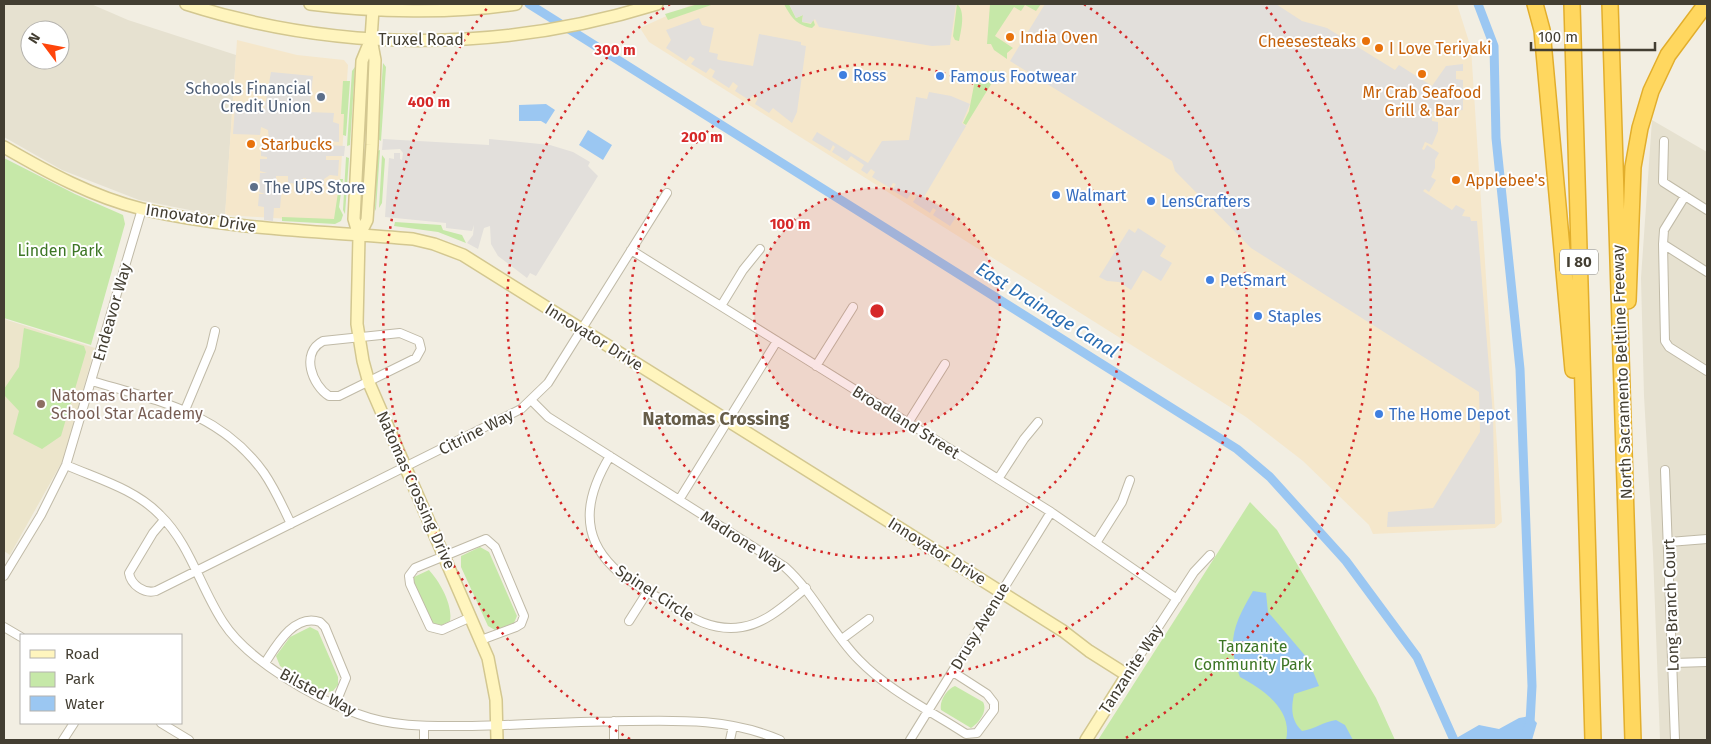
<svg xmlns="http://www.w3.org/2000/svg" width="1711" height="744" font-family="'Fira Sans',sans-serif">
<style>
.residential{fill:#e6e1d0;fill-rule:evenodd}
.commercial{fill:#f5e7cb}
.education{fill:#ece5cb}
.green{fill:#c6e8a8}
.parking{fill:#e2dfdb}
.water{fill:#9bc7f2}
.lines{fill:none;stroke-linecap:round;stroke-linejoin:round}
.canal{stroke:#9bc7f2;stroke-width:9}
.street-casing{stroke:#c0baa7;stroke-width:10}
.secondary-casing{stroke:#d3c790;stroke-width:14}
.highway-casing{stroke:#e2ae2c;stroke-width:18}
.street{stroke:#fff;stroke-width:8}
.secondary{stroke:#fff5be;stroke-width:11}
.highway{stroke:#ffd75f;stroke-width:15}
.ring{fill:none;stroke:#d62828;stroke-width:2.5;stroke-dasharray:2.5 5}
.food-dot{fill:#e8710a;stroke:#fff;stroke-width:2}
.shop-dot{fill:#3f7fe0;stroke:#fff;stroke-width:2}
.service-dot{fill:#5c6f8a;stroke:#fff;stroke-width:2}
.education-dot{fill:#8d6e63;stroke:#fff;stroke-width:2}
.labels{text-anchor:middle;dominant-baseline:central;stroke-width:4;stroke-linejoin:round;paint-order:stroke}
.shield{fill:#fff;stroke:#7b7870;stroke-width:1}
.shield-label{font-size:15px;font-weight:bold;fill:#433e32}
.food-label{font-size:16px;fill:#c56008;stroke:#fff;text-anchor:start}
.street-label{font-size:16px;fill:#433e32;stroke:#fff}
.shop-label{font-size:16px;fill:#366cbe;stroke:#fff;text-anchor:start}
.service-label{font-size:16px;fill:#4e5e75;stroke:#fff;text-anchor:end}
.park-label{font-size:16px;fill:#3d7625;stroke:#fff}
.education-label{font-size:16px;fill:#785e54;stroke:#fff;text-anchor:start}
.water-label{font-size:18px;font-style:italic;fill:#296cb1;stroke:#fff}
.neighbourhood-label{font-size:18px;font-weight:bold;fill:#665d49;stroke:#fff}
.centre{fill:#d62828;stroke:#fff;stroke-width:2.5}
.ring-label{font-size:15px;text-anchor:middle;font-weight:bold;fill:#d62828;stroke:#fff;stroke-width:4;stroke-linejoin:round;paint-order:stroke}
</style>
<rect width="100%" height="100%" fill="#f2eee2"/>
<path class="residential" d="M4 4H91L128 20 236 55 225 217 139 200 62 170 4 137ZM30 30H60V60H30Z
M1652 120 1707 152V740H1660L1653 554 1644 396 1641 278Z"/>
<path class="commercial" d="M693 4H1457L1471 48 1502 522 1495 528 1373 534 1369 525 1303 461 1246 417 649 42 640 28Z
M237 40 297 55 344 60 348 65 338 214 334 222 225 215Z"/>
<path class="education" d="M4 319 95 348 63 460 10 555 4 551Z"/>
<path class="green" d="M698 4H714L668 20 665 14Z
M784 4H789L796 18 803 15 802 22 811 24 813 19 815 25 812 28C796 25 791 17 784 4Z
M957 4C966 11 961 30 959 41L955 40 953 36Z
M990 4H1041L1036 11 1025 5 1021 11 1014 7 995 36 1013 48 1007 53V59L994 50 991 44H987Z
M383 63 386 67 381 141 378 139Z
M355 67 350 145 347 146 352 71Z
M994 70 998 73 966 125 963 123 969 111 976 75Z
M343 81H350L346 136 343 135 344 114H341Z
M380 150 376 209 375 211 377 151Z
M382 155 385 159 382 203 379 208Z
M346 157 349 158 345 214 343 210Z
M4 158 75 194 123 215 125 224 91 345 4 318Z
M340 179H343L339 207 343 215 341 221 335 224 282 221V217L334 219Z
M395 222 441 225 443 230 462 235 466 243 438 232 394 226Z
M24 328 84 346 86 352 61 436 42 449 13 434 19 411 4 395V389L19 367Z
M1250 502 1277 530 1376 698 1395 740H1098Z
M480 547 489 552 517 616 514 623 495 630 488 626 461 567V556Z
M429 570C440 582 453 605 450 621L440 626H433L413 586 414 577Z
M310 627 318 631 338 677V685L333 691 323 693 280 666 276 656 290 637Z
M955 686 983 702C988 711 979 723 971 728L941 710C939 701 947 689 955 686Z"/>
<path class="parking" d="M789 4H956L950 45 932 46 819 27 815 19 811 23 802 22 803 15 796 18Z
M1045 4H1276L1302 21 1327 28 1395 70 1399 65 1432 86 1446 66 1463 64V71H1456V79L1463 80V110L1455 111 1454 118H1434V112H1432V121L1438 122V131L1432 145 1425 142 1422 149 1424 150 1427 145 1439 153 1435 160V168L1431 177 1436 180 1429 192 1425 189 1423 191 1452 210 1456 205 1465 210 1462 216 1470 217 1471 221H1477L1493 416 1495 524 1387 527 1388 512 1433 508 1480 432 1479 392 1251 248 1175 171 1172 161 1010 61Z
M699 18 702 25 714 28 709 52 718 54 717 59 719 60 753 66 759 34 801 42V45L806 46 797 112 792 123 773 108 769 113 755 104 758 98 753 95 749 100 735 91 738 86 733 82 729 88 712 77 715 71 710 68 706 73 691 64 695 59 690 56 686 61 666 48 671 40 666 30Z
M271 72 313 76 309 112 334 113 333 122 339 124V142L327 141 326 145 345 146 344 156H326V160H339L338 176 330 175 324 179V185L306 184V178H303V184L288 183V176H276V186L282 187 281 198 280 208H274L273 221 264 220V207L258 206 259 194H265L259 192 260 173H267L260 171V159H267V157L261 156V141H269L268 130 261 127 260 135 233 134 235 106 247 107 248 110 264 111Z
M929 92 951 96 970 104 962 123 966 126 924 197 956 217 950 226 933 215 936 210 933 208 930 213 913 202 917 196 912 192 907 199 892 190 896 184 893 183 890 188 872 177 875 172 871 169 867 174 861 170 864 165 851 156 847 161 832 152 835 147 833 145 830 151 812 140 817 132 868 163 882 141 909 140 916 97 927 99Z
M383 139 489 145V139L550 145 573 152 590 162 588 166 598 176 536 276 530 273 527 278 498 256 491 244 490 226 484 228 478 249 467 243 473 235 474 225 472 231 446 228V223L385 217 389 158 394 159V153H400V159L402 160 403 153 400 149 382 150Z
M1138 228 1166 246 1160 256 1172 263 1161 281 1143 270 1131 290 1119 282 1107 281 1099 277 1129 229 1135 233Z"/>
<path class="water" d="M546 104 555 110 546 124 541 121H519V105Z
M588 130 612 145 603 160 579 145Z
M1253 591 1266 593 1268 612 1308 659 1319 686 1294 694C1291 709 1291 720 1302 731 1315 729 1323 722 1336 720L1345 725 1353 740H1286C1293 710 1264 690 1240 677 1226 641 1234 624 1253 591Z
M1530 716 1537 723 1532 740H1453L1479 725 1499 729 1519 718Z"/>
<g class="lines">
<path class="canal" d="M529 4 1237 449 1270 477 1346 561 1417 657 1454 740
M1478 4 1494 46 1496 138 1520 369 1532 686 1530 723 1524 740"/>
<g class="street-casing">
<path id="street" d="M1664 141 1663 182 1707 210
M1663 244 1664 230 1685 196
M631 250 1051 512 1177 599
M1707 272 1663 244 1665 341 1669 347 1707 371
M721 306 743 270 760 249
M400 333 419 341 421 349 416 358 339 396H329C312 385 300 353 323 341Z
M816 366 853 307
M92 381C159 401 221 413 264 473 275 489 283 507 291 524
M531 400 548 417 785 567C815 594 831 632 859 660 889 691 931 711 966 734L977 733 994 710V703L987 694 953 672
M185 410 211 348 215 331
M908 423 945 364
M610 456C587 494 578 533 613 567 627 581 647 591 664 601 688 616 711 632 742 627 767 623 786 604 806 588
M66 465C98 479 135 489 160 515 190 544 200 587 223 622 247 660 315 699 358 714 395 728 433 726 472 726 525 725 577 721 630 721 681 720 732 719 780 740
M1665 470 1675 740
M998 479 1024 439 1038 422
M679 500 777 341
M164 520 153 533 129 573C131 585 144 594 156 591L521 409 548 383 667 193
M1669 542 1707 539
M1096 543 1122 502 1130 480
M4 576 41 515 66 465 142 209
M471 617 442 630 430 627 410 584 409 576 415 568 486 539 495 547 524 616 521 624 516 627 481 640
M629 621 648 591
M4 627 21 637
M842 639 869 619
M265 663C276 646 294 613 320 622L325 627 346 678 335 705
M1674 663 1707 662
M1127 675 1194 572 1210 555
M614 721V740
M161 723 189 740
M63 740 74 723
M424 740V727
M730 740 733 726
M910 740 1051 512"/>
</g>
<g class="secondary-casing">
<path id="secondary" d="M186 4C340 53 503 52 657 4
M310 4C372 12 454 14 516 4
M371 39 362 61 354 219 359 236 357 324 363 361 369 383 488 658 496 700 497 740
M4 147C47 172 93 197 142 209 231 230 322 231 413 239L434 244 463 255 901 529 1063 631 1089 651 1127 675 1086 740
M359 236 367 220 372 145 375 60 371 39 373 9"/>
</g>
<g class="highway-casing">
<path id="highway" d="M1535 4 1542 30 1573 370
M1572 4 1593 740
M1610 4 1633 740
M1628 301 1633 167 1640 128 1651 91 1668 55 1706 4"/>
</g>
<use href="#street" class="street"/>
<use href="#secondary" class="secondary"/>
<use href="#highway" class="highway"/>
</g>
<circle cx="877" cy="311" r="123" fill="#d62828" fill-opacity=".12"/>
<g class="ring">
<circle cx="877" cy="311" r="123"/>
<circle cx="877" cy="311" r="247"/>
<path d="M1084 4A370 370 0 1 1 670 4"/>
<path d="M630 739A494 494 0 0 1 488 7M1266 7A494 494 0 0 1 1124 739"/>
</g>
<g class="food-dot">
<circle cx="1010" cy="37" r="5"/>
<circle cx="1366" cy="41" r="5"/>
<circle cx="1379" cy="48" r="5"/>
<circle cx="1422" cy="74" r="5"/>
<circle cx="251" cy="144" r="5"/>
<circle cx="1456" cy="180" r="5"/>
</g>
<g class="shop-dot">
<circle cx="843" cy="75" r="5"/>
<circle cx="940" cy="76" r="5"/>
<circle cx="1056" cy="195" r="5"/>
<circle cx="1151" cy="201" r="5"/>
<circle cx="1210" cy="280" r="5"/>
<circle cx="1258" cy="316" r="5"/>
<circle cx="1379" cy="414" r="5"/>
</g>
<g class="service-dot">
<circle cx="321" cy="97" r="5"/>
<circle cx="254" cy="187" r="5"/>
</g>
<circle class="education-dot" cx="41" cy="404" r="5"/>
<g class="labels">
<rect class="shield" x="1560" y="249.5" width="38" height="25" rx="4"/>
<g class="shield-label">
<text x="1579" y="262">I 80</text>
</g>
<g class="food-label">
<text x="1020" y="37">India Oven</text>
<text x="1356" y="41" text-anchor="end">Cheesesteaks</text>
<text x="1389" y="48">I Love Teriyaki</text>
<text x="1422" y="92" text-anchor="middle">Mr Crab Seafood<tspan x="1422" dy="18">Grill &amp; Bar</tspan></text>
<text x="261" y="144">Starbucks</text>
<text x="1466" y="180">Applebee's</text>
</g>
<g class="street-label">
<text x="421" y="39">Truxel Road</text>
<text transform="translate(201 218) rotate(9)">Innovator Drive</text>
<text transform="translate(112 312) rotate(-74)">Endeavor Way</text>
<text transform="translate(594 337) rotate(32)">Innovator Drive</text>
<text transform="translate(1622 372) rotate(-92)">North Sacramento Beltline Freeway</text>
<text transform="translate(906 422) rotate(32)">Broadland Street</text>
<text transform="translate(476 432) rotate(-27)">Citrine Way</text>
<text transform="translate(416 490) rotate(66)">Natomas Crossing Drive</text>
<text transform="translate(743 541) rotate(33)">Madrone Way</text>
<text transform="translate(937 551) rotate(32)">Innovator Drive</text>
<text transform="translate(655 593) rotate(33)">Spinel Circle</text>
<text transform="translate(1671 605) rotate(-92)">Long Branch Court</text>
<text transform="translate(980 626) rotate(-59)">Drusy Avenue</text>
<text transform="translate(1131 669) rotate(-57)">Tanzanite Way</text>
<text transform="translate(318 692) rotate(28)">Bilsted Way</text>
</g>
<g class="shop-label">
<text x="853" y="75">Ross</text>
<text x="950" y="76">Famous Footwear</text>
<text x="1066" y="195">Walmart</text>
<text x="1161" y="201">LensCrafters</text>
<text x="1220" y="280">PetSmart</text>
<text x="1268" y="316">Staples</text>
<text x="1389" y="414">The Home Depot</text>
</g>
<g class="service-label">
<text x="311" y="88">Schools Financial<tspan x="311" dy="18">Credit Union</tspan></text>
<text x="264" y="187" text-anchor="start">The UPS Store</text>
</g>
<g class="park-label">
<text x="60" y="250">Linden Park</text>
<text x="1253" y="646">Tanzanite<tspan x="1253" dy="18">Community Park</tspan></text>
</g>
<g class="education-label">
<text x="51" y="395">Natomas Charter<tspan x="51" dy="18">School Star Academy</tspan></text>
</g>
<g class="water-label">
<text transform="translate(1047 310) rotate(32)">East Drainage Canal</text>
</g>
<g class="neighbourhood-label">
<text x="716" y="419">Natomas Crossing</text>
</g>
</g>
<circle cx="877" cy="311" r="8" class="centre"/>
<g class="ring-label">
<text x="615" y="55">300 m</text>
<text x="429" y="107">400 m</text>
<text x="702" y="142">200 m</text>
<text x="790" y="229">100 m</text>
</g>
<rect width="1711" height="744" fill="none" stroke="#433e32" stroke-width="10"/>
<rect x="20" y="634" width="162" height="90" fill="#ffffff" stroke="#b4b2ad"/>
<rect x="30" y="650" width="25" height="8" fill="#fff5be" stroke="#b4b2ad"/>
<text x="65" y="659" font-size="15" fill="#433e32">Road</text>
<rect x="30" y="672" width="25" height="15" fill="#c6e8a8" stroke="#b4b2ad"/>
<text x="65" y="684" font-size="15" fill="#433e32">Park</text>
<rect x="30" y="696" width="25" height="15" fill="#9bc7f2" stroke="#b4b2ad"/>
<text x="65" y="709" font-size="15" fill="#433e32">Water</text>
<g transform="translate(45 45) rotate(302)"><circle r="24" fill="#ffffff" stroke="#b4b2ad"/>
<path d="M0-4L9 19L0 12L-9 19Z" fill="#ff450b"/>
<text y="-8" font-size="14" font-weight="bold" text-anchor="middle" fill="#433e32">N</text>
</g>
<path d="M1531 42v8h124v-8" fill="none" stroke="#433e32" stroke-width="2.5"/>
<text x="1538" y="42" font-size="15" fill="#433e32" stroke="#ffffff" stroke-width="4" paint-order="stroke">100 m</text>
</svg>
